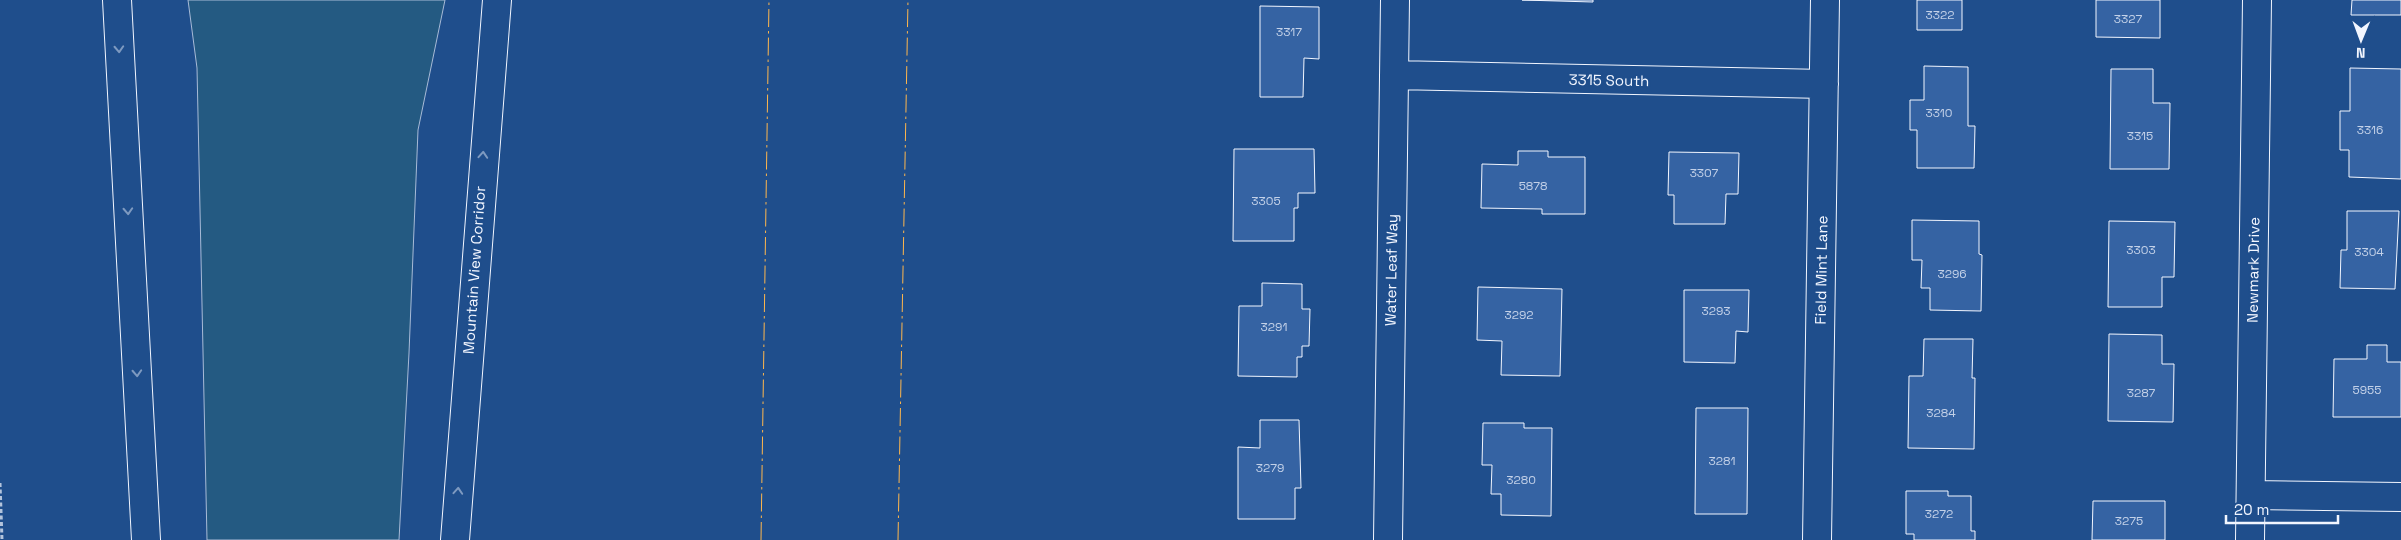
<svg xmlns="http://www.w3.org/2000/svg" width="2401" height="540" font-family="'Space Grotesk',sans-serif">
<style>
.green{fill:#245a82;stroke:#a8bbd7}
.building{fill:#3563a3;stroke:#f2f6ff}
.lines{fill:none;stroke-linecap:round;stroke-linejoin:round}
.minor-casing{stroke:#f2f6ff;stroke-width:30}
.highway-casing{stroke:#f2f6ff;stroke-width:30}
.path{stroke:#b3c4dc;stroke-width:3;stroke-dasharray:4 2.5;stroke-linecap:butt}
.minor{stroke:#1f4e8c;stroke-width:28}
.highway{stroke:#1f4e8c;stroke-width:28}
.power{stroke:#ffb74d;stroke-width:1;stroke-dasharray:18 4 2.5 4;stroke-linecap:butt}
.oneway{stroke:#7e9ac0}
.labels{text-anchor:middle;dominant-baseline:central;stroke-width:4;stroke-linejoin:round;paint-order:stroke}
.number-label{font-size:12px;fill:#c3d1e8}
.street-label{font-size:15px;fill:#f2f6ff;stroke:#1f4e8c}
</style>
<rect width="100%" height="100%" fill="#1f4e8c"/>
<path class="green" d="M188 0H445L418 130 409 353 399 540H207L197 68Z"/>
<path class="building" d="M1522 0H1593V2Z
M1917 0H1962V30H1917Z
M2096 0H2160V38L2096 37Z
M2352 0H2401V15H2351Z
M1260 6 1319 7V59L1304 58 1303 97H1260Z
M1924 66 1968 67V126H1975L1974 168H1917V130H1910V100H1924Z
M2350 68 2401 69V179L2349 177V150H2340V111H2350Z
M2111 69H2153V103H2170L2169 169H2110Z
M1234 149H1314L1315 193H1298V208H1294V241H1233Z
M1518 151H1548V157H1585V214H1542V209L1481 208 1482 164 1518 165Z
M1669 152 1739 153 1738 194H1726L1725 224H1674V195H1668Z
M2347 211H2399L2395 289 2340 288 2341 250H2347Z
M1912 220 1979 221V254L1982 255 1981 311 1930 310V288H1921L1922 260H1912Z
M2109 221 2175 222 2174 277H2162V307H2108Z
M1262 283 1302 284V309H1310L1309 346H1302V357H1297V377L1238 376 1239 306H1262Z
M1478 287 1562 289 1560 376 1501 375 1502 341 1477 340Z
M1684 290H1749L1748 332 1736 331 1735 363 1684 362Z
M2109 334 2162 335V364H2174L2173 422 2108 421Z
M1924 339H1973L1972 378H1975L1974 449 1908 448 1909 376H1923Z
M2367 345H2387V362H2401V417H2333L2334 359H2367Z
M1696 408H1748L1747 514H1695Z
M1260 420H1299L1301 488H1295V519H1238V447L1260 448Z
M1483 423H1524V428H1552L1551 516 1501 515V494H1491L1492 465H1482Z
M1906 491H1948V496H1971V531H1975V540H1914V534H1906Z
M2093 501H2165V540H2092Z"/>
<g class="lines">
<g class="minor-casing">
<path id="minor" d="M1394 75 1824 84
M2251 495 2401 497
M1388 540 1395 0
M1817 540 1825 0
M2250 540 2257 0"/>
</g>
<g class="highway-casing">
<path id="highway" d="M117 0 146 540
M455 540 497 0"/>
</g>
<path class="path" d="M0 483 2 540"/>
<use href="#minor" class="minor"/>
<use href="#highway" class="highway"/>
<path class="power" d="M761 540 769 0
M898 540 908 0"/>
</g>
<defs><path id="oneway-chevron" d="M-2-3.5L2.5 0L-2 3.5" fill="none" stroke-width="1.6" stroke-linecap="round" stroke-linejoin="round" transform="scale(1.25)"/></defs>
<g class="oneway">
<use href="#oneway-chevron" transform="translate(119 49) rotate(87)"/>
<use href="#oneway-chevron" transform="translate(483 155) rotate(-86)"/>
<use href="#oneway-chevron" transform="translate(128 211) rotate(87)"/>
<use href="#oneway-chevron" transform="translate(137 373) rotate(87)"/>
<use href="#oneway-chevron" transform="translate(458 491) rotate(-86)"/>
</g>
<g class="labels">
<g class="number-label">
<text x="1940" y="15">3322</text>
<text x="2128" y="19">3327</text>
<text x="1289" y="32">3317</text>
<text x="1939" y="113">3310</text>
<text x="2370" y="130">3316</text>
<text x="2140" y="136">3315</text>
<text x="1704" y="173">3307</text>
<text x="1533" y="186">5878</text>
<text x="1266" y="201">3305</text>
<text x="2141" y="250">3303</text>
<text x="2369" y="252">3304</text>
<text x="1952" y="274">3296</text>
<text x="1716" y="311">3293</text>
<text x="1519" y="315">3292</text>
<text x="1274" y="327">3291</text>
<text x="2367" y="390">5955</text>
<text x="2141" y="393">3287</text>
<text x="1941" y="413">3284</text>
<text x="1722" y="461">3281</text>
<text x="1270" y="468">3279</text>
<text x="1521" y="480">3280</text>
<text x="1939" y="514">3272</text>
<text x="2129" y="521">3275</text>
</g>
<g class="street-label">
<text transform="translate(1609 80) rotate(1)">3315 South</text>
<text transform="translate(474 270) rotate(-86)">Mountain View Corridor</text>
<text transform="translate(1391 270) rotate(-89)">Water Leaf Way</text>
<text transform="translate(1821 270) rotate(-89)">Field Mint Lane</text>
<text transform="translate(2253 270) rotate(-89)">Newmark Drive</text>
</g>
</g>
<g transform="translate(2361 40) rotate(181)" stroke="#1f4e8c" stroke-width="4" paint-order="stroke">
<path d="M0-4L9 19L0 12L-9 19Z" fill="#f2f6ff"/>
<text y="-8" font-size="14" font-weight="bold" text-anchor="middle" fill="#f2f6ff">N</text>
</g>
<path d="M2226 515v8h112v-8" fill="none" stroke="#f2f6ff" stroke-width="2.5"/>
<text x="2234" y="515" font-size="15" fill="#f2f6ff" stroke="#1f4e8c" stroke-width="4" paint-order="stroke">20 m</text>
</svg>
